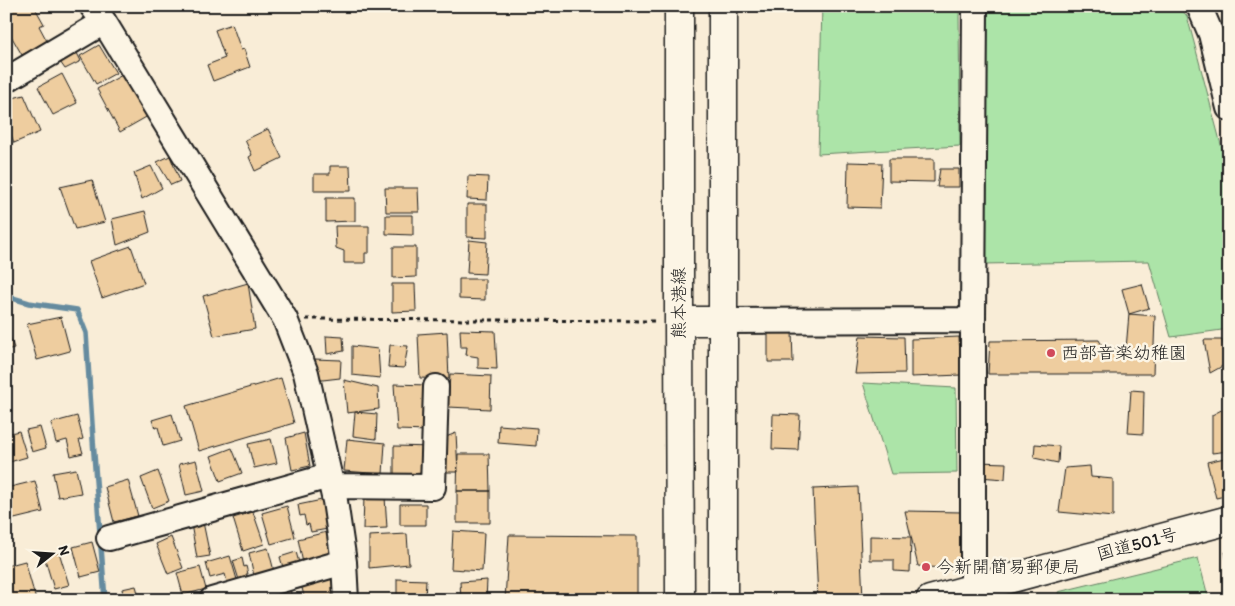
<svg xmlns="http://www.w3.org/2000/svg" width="1235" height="606" font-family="Itim,'Klee One',sans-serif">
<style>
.green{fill:#ace4a8;stroke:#648062}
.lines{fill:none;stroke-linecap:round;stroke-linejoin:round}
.stream{stroke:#658b9f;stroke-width:5.5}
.building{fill:#eecd9f;stroke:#1c1c1c}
.minor-casing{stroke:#1c1c1c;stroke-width:28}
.major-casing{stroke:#1c1c1c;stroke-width:31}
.highway-casing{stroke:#1c1c1c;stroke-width:31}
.path{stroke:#1c1c1c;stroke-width:3;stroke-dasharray:4 4;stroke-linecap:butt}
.minor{stroke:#fcf5e5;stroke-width:24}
.major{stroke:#fcf5e5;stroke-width:28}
.highway{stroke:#fcf5e5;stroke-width:28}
.poi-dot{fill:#d1495b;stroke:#fcf5e5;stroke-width:2}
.labels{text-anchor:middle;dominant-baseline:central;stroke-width:5;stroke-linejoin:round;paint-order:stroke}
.street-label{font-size:18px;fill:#1c1c1c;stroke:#fcf5e5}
.poi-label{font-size:18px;fill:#1c1c1c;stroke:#fcf5e5;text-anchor:start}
</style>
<rect width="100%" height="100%" fill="#f9edd7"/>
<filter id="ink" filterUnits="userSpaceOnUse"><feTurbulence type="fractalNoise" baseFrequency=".02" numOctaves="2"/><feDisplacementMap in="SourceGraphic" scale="10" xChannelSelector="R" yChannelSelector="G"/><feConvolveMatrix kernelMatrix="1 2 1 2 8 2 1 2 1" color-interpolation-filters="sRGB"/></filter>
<g filter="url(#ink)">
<path class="green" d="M822 6H959L960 146 818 154Z
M986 6H1178L1187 16 1229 175V329L1171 337 1149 261 983 264Z
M863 383 956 388 957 473 891 474Z
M1198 558 1209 600H1059L1058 592Z"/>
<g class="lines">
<path class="stream" d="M6 296 29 303 77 310 86 333 94 454 105 600"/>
</g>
<path class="building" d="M11 6H34L44 24 39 26 47 41 22 55 6 27V18L8 16 6 13V9Z
M232 24 241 50 244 49 250 67 213 81 207 65 225 58 215 30Z
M99 45 116 73 96 84 80 56Z
M74 47 81 61 65 69 56 56Z
M62 74 77 103 53 115 38 87Z
M124 74 148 116 120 132 97 89Z
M24 95 40 132 14 143 6 120V100Z
M268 129 282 158 255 171 249 157 252 155 245 140Z
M170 156 180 181 171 185 157 162Z
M889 159H934V182L889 181Z
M848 162 882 163 880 208 847 207Z
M151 166 162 188 142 199 134 173Z
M330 166H350L351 191H314V174H330Z
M940 169H959V187H937Z
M468 176 488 177 487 200 467 199Z
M92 180 105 222 75 229 60 187Z
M385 188H418L419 212H386Z
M326 198H355V221L326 222Z
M467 204H487V238L467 237Z
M145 211 150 232 117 245 112 219Z
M386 215H413V235L386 234Z
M335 226H369V253H365V263H344V251L336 248Z
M469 240 487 242 485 274 467 273Z
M131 246 144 283 102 298 89 261Z
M393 247H416V277L393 278Z
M459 279H485V300L459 299Z
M248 283 255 329 214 336 203 296Z
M392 284H415L416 311 392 312Z
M1142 284 1149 308 1129 314 1122 289Z
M1129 314 1155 316 1153 374H988L990 341 1099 340 1104 349H1126Z
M61 317 70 351 37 360 27 324Z
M6 326 14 348 6 350Z
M460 330 495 331 497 369 478 368V357L466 355 467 347H461Z
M768 331H792L793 362H768Z
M447 332 449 379 420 378 418 334Z
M326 336 343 337 344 351 327 354Z
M860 336 904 337 905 373 855 374Z
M959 337 961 375 911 377V339Z
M1204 340H1222L1228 363 1210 373Z
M390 345 408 346 404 368 388 367Z
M352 346 378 349 380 378 352 375Z
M314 359 341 360 340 378 314 381Z
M450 374 491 376 490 409 448 407Z
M281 378 294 423 199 451 186 406Z
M344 380 378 388 379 409 347 413Z
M394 384 427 385 429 431 397 430Z
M1131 390 1144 391 1143 434 1128 433Z
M1229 406V451L1212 453V415Z
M355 412 377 414 376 439 353 436Z
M172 414 180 441 163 446 158 427 155 428 152 420Z
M773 414 800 415 798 450 772 449Z
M77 416 83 439 79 440 83 453 71 456 67 440 56 443 51 423Z
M499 425 537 428 536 446 498 443Z
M40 427 46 448 32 452 26 430Z
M19 431 27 457 6 463V434Z
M304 433 310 466 292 470 286 438Z
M456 433 458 472H438L441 439Z
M271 439 277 463 254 468 248 444Z
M347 439 385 443 383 474 344 471Z
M1035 444 1059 446 1058 463 1034 458Z
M394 446 434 447 431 475H394Z
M232 448 242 473 220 481 211 456Z
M458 454H489L490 491H457Z
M1229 457V495L1216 498 1207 462Z
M196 460 204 491 186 495 179 464Z
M978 462 1006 463 1005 479 979 477Z
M1090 466 1091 477 1113 479V517L1059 512 1065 468Z
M76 469 81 493 58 497 53 473Z
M158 471 169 501 152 508 141 478Z
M128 480 138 516 114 522 105 487Z
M35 481 43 512 6 521V488Z
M858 487 863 600H818L813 489Z
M457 491H490V523H457Z
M364 497H385L387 528 363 529Z
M322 500 328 529 311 532 309 524 306 525 304 515 300 516 298 505Z
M400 504H426V525H400Z
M287 506 295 537 271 544 262 513Z
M905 511 962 512 964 570 918 566Z
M253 512 264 544 243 551 233 518Z
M203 522 210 556 197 558 191 524Z
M453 531 484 533 482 571 451 569Z
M327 532 333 556 303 563 298 539Z
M407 534 409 564 369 568V536Z
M509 535 637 536V600H505Z
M870 536 911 537 910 572 894 571V560H870Z
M171 537 183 568 168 574 156 544Z
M92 542 100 572 81 577 73 547Z
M268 548 274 571 254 576 249 553Z
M1229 551V571L1225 552Z
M59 552 69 585 54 589 44 556Z
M296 552 300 566 284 571 280 557Z
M230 556 238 583 228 586 225 574 210 578 206 563Z
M242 558 244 567 246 566 248 574H246L248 581 240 583 233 561Z
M25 561 36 600H6V566Z
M200 567 206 589 183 595 177 573Z
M334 570 343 600H305L300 580Z
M397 579 426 580 425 600H397Z
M487 580 486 600H461L460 582Z
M288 584 293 600H259L257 593Z
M136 586 140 600H124L122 589Z"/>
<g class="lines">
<g class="minor-casing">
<path id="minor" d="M92 6 104 22 285 319 306 373 335 501 344 562 346 600
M1199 6 1211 34 1229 108
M6 80 104 22
M724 321 973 320
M332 486 433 487 436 387
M109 538 329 476
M212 600 344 562
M973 600V320L975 6"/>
</g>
<g class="major-casing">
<path id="major" d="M679 6V321L680 600
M679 321H724
M723 600V6"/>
</g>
<g class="highway-casing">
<path id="highway" d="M930 600 1229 520"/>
</g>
<path class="path" d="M306 319 657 321"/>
<use href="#minor" class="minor"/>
<use href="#major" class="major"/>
<use href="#highway" class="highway"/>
</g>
</g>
<g class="poi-dot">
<circle cx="1051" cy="353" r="5"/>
<circle cx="926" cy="567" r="5"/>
</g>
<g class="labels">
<g class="street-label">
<text transform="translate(679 303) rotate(-90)">熊本港線</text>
<text transform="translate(1137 544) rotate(-15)">国道501号</text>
</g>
<g class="poi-label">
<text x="1061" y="353">西部音楽幼稚園</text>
<text x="936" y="567">今新開簡易郵便局</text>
</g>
</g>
<rect width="1235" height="606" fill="none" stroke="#fcf5e5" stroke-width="25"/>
<rect x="12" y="12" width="1210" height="581" fill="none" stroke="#1c1c1c" stroke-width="2" filter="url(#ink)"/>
<g transform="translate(52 554) rotate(73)" stroke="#fcf5e5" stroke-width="4" paint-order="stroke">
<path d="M0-4L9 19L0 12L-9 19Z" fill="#1c1c1c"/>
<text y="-8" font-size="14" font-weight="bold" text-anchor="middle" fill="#1c1c1c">N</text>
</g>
</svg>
